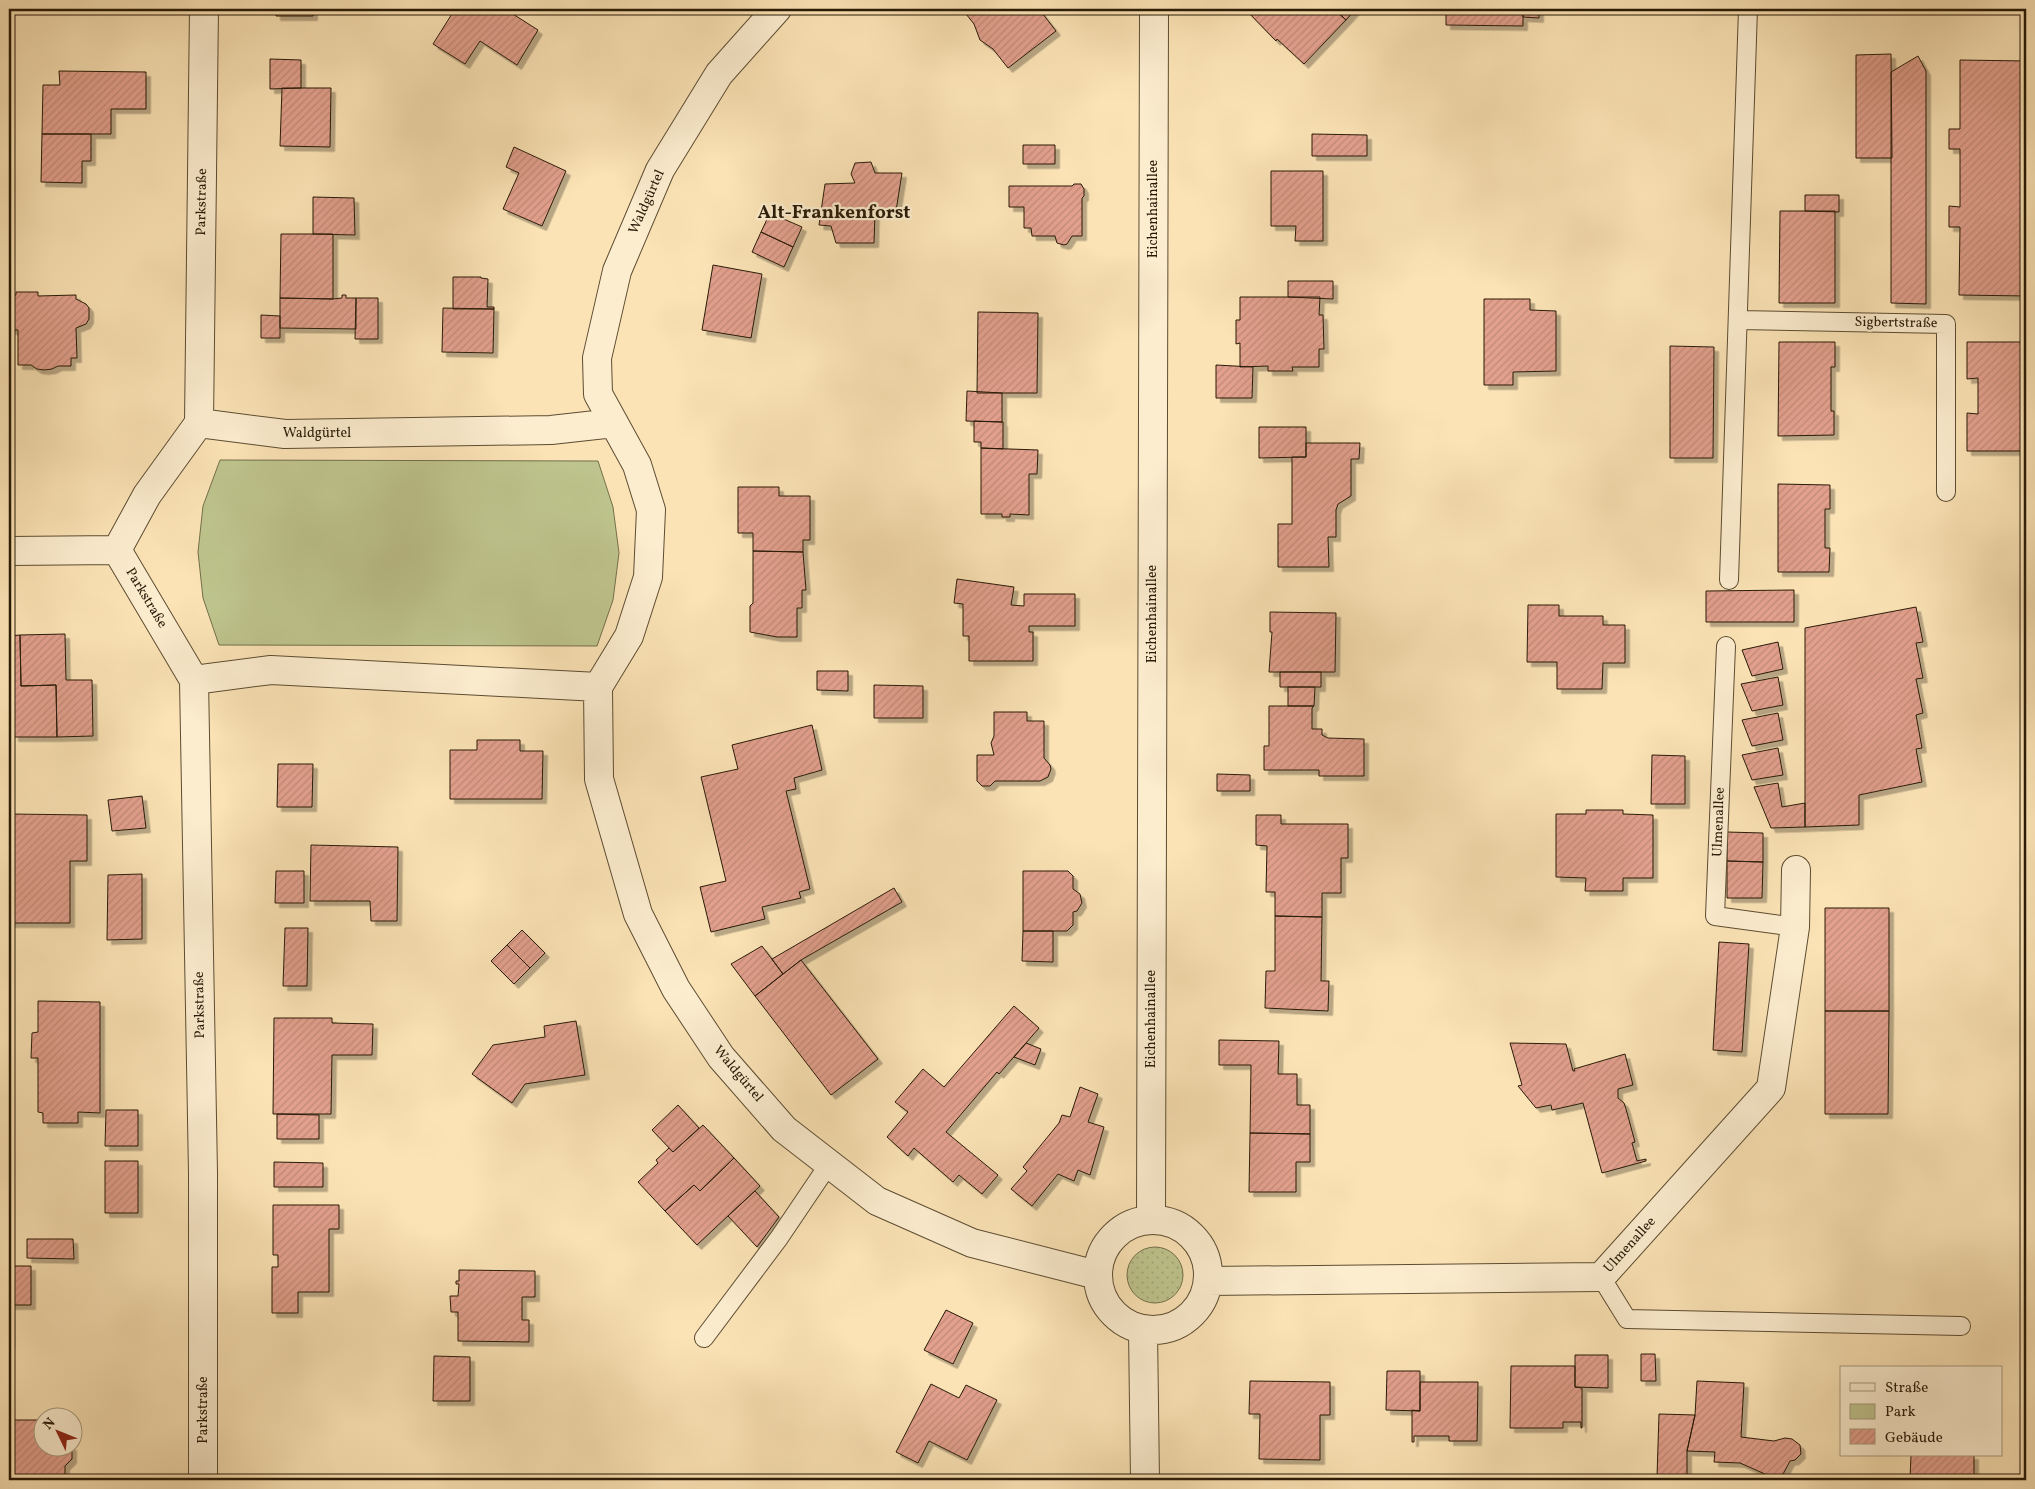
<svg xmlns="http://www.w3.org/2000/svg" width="2035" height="1489" font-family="Vollkorn,serif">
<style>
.grass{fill:url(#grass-dots);stroke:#736f4a}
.park{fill:#bec48d;stroke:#736f4a}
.building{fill:url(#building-hatch);stroke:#281a07;filter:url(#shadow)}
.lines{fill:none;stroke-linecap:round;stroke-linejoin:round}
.service-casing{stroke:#5d4c32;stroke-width:20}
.minor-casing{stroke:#5d4c32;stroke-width:30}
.service{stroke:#fcedcf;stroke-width:18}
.minor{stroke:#fcedcf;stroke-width:28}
.labels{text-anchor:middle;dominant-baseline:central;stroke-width:4.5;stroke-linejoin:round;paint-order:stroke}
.street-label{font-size:14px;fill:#281a07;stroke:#fcedcf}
.district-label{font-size:19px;font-weight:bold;fill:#281a07;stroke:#fcedcf}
</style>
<defs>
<pattern id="grass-dots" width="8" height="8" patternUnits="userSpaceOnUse" patternTransform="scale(1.25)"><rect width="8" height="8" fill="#bec48d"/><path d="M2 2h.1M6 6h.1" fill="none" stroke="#a3a878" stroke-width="1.8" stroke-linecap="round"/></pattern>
<pattern id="building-hatch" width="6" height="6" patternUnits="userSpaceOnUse" patternTransform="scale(1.25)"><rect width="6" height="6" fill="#e2a08d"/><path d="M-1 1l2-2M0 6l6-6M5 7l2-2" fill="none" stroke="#c28978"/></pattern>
<filter id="shadow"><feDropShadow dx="4.5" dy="4.5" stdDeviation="0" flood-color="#0004"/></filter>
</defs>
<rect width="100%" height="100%" fill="#fbe3b5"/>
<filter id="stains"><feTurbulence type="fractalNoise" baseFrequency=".004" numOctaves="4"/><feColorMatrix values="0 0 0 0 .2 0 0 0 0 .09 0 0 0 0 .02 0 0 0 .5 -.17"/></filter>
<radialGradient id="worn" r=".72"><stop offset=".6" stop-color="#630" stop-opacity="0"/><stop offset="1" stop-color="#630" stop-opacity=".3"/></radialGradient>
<path class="grass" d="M1127 1275a28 28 0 1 1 56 0a28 28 0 1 1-56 0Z"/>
<path class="park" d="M220 460 598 461 613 507 619 553 613 600 597 646 219 645 203 598 198 552 203 506Z"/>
<path class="building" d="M276 9H313V16H276Z
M455 9H505L538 30 517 65 480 41 465 64 433 44Z
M962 9H1039L1056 31 1008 68 993 49 980 40 974 24Z
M1245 9H1334L1346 20 1304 64 1277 39 1276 41Z
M1334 9H1356L1346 20Z
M1446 9H1523V26L1446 25Z
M1523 9H1539V18L1523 17Z
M1891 54 1892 158H1856V55Z
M1918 56 1926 71V304L1891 303V72Z
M270 59 301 60V88L270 89Z
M1960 60 2026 61V296L1959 295 1960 227H1949V206L1960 207V149H1949V129H1960Z
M59 71 146 72V109H111V134H42L43 85H60Z
M282 88H331L330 147 280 146Z
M42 134H91V161H82V183L41 182Z
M1312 134 1367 135V156H1312Z
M1023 145H1055V164H1023Z
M514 147 566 171 542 226 503 209 519 173 506 167Z
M871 162 875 173H902L896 211 875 212 874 243H836L831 226 819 225 825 184 855 183 851 174 855 163Z
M1271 171H1323V241H1295L1296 226H1271Z
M1074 184H1081L1084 189V196L1082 198V236H1072L1067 244 1064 245 1057 243 1055 236H1032L1031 228H1024V207H1009V186H1072Z
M1805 195H1839V212L1805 211Z
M313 197 354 198 355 235 313 234Z
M1780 211H1835V303H1779Z
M770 213 802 227 793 247 761 232Z
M761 232 793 247 784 267 752 252Z
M281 234H333V299L280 298Z
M713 265 762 274 751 338 702 330Z
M453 277H481V278L488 279 487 307H494V309H453Z
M1288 281H1333V299L1288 297Z
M16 292H38V296L76 295V299L86 304 89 308V319L86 324 76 328 77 358H71V366H58L52 369 44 370 37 369 31 365H18V330H9V295H16Z
M342 295H346V298H356V329L280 328V298L333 299 342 298Z
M1240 297H1320L1319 315H1323L1324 349H1319V367H1292L1293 371H1268V366L1240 367V343L1236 344V320H1240Z
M356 298H378V339H355Z
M1484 299H1530V310L1556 311V371L1513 372V385H1484Z
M443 308 494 309 493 353 442 352Z
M978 312 1038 313 1037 393H977Z
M261 315 280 316V338H261Z
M1779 342H1835V367H1831V411H1834V435L1778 436Z
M1967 342H2026V451H1967V413L1978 414V378L1967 379Z
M1670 346 1714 347 1713 458H1670Z
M1216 365 1253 367 1252 398H1216Z
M967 391 1002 393V422L966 421Z
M974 421 1003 422V449L981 448V442H974Z
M1259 427H1306V457L1259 458Z
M1306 443H1360L1359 459H1351V496L1338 504 1336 510V537H1328L1329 567H1278V524H1292V457H1306Z
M981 448 1038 450 1037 474H1029V515L1010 514V517H1002V514H981Z
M1778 484 1830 485V509H1825V548H1830L1829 572H1778Z
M738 487H779V496H810V540H803V552L753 551V533H738Z
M753 551 803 552 806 590H802V608H797V637H777L750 632V606L753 603Z
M957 579 1014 587 1011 605 1024 606V594H1075V626H1029V632H1033V661H969V636H963V604L954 603Z
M1794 590V622H1706V591Z
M1528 605H1559V616H1603V625H1625V663H1603L1602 689H1557V662H1527Z
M1916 607 1923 642 1916 643 1923 678 1916 679 1923 713 1916 715 1922 748 1916 749 1922 782 1859 795V825L1805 827V628Z
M1270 612 1336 613 1335 672H1269L1272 632H1270Z
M65 634 66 680H92L93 736 57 737 56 685 21 686 20 635Z
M20 635 21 686 56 685 57 737H14L13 692H9V636Z
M1778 642 1783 669 1752 676 1742 650Z
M817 671H848V691L817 690Z
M1280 672H1321V687H1280Z
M1778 677 1783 705 1752 711 1741 684Z
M874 685 923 686V718H874Z
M1288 687H1315L1314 706H1288Z
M1269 706H1314L1312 708V729H1322V735L1328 738 1364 739V776H1319V770H1264V746H1269Z
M994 712H1027V721H1044V758L1050 765 1051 769 1048 777 1040 781H995L990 786H982L977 781V755H994L991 743 994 736Z
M1778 713 1783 740 1752 746 1742 720Z
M812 725 822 770 794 778 796 789 786 791 810 889 799 892 801 898 762 907 765 919 711 932 700 887 726 881 701 777 738 769 732 745Z
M477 740H520V751H543L542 799H450V750H477Z
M1778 748 1783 775 1752 780 1742 755Z
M1652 755 1685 756V804H1651Z
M278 764H313L312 807H277Z
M1217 774 1250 775V791H1217Z
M1778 783 1782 807 1805 803V827L1771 828 1754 787Z
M142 796 146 828 112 831 108 800Z
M1586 810H1623V814L1653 815V878H1623V891H1585L1586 878 1556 877V814H1586Z
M11 814 87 815V861H70V923H9Z
M1256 815H1281V824H1348V858H1341V893H1322V917L1275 916V892H1266L1267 846 1256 845Z
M1727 832 1763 833V862L1727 861Z
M311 845 398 847 397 921H371L370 901H310Z
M1727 861 1763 862 1762 898H1727Z
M276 871H304V903H275Z
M1023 871H1068L1073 876V889L1080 894 1082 903 1077 911 1073 912V925L1067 931H1023Z
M142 874V939L107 940 108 875Z
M894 888 902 902 801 960 783 974 772 959Z
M1825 908H1889V1011H1825Z
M1275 916 1322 917 1321 981H1329L1328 1011 1265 1008 1266 971H1275Z
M285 928H308L307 986H283Z
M522 930 545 953 530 968 507 945Z
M1023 931H1053V962L1022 961Z
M1719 942 1749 944 1742 1052 1713 1050Z
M507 945 530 968 514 984 491 961Z
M762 946 783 974 755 996 731 964Z
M801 960 878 1059 831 1095 755 996Z
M38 1001 100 1002V1113L78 1112V1123H43V1113L38 1112V1058H31L32 1033 38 1032Z
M1014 1006 1039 1028 999 1074 997 1072 946 1132 998 1175 982 1194 959 1175 953 1182 914 1148 908 1156 887 1137 908 1112 895 1102 923 1069 944 1087Z
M1825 1011H1889L1888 1114H1825Z
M274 1018H332V1023L373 1024 372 1055H332L331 1114H273Z
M576 1021 585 1075 525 1084 512 1103 472 1074 493 1045 545 1037 544 1026Z
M1219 1040 1279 1041 1278 1074H1297V1105H1310V1134L1250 1133 1251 1065H1219Z
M1026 1043 1041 1049 1035 1065 1014 1057Z
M1510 1043 1566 1044 1573 1071H1575L1574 1069 1625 1054 1633 1085 1618 1089V1098L1624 1103 1626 1109 1635 1142 1632 1143 1637 1161 1646 1159V1161L1602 1173 1583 1103 1552 1110 1551 1105 1536 1108 1518 1086 1522 1085Z
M1080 1087 1098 1094 1088 1122 1104 1127 1090 1175 1078 1170 1074 1181 1058 1174 1032 1206 1011 1189 1027 1171 1023 1167 1059 1123 1062 1115 1070 1117Z
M678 1105 699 1128 673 1152 652 1130Z
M106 1110H138V1146H105Z
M277 1114 319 1115V1139H277Z
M703 1125 734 1158 700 1191 694 1185 665 1211 638 1182 658 1163 656 1160 669 1148 673 1152Z
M1250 1133 1310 1134V1162H1296V1192H1249Z
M734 1158 760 1186 697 1245 665 1211 694 1185 700 1191Z
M105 1161H138V1213H105Z
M274 1162 323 1163V1187H274Z
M755 1191 779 1217 757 1247 728 1216Z
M273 1205H339V1229H329V1292H298V1313H272V1267H278V1255H273Z
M27 1239H73L74 1259 27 1258Z
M9 1266H31V1305H10V1344Z
M459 1270 535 1271V1297H522V1320H529V1342L458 1341V1312H451L450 1296H458L459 1284H456V1281H459Z
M946 1310 973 1323 953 1364 924 1350Z
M1641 1354H1655L1656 1381H1641Z
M1575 1355H1608V1388L1575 1387Z
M434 1356 470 1357V1401H433Z
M1511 1366H1575V1387L1582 1388V1428H1581V1422H1563V1428H1510Z
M1387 1371H1420V1411L1386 1410Z
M1250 1381 1330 1382V1415H1320V1460L1259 1459 1260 1414H1249Z
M1697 1381 1744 1383 1741 1437 1774 1441 1785 1438 1792 1439 1800 1445 1801 1454 1795 1460 1790 1461 1780 1480H1773L1774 1478 1740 1463 1714 1462 1715 1452 1687 1451 1695 1415Z
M1420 1382H1478L1477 1441H1449V1436H1414V1442H1412V1410L1420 1411Z
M931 1384 959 1398 966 1385 997 1400 967 1460 929 1441 918 1463 896 1452Z
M1659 1414 1695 1415 1687 1451V1478L1657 1477Z
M9 1420H42V1446H72V1459L65 1466V1480H9Z
M1911 1455H1974V1479H1910Z"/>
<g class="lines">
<g class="service-casing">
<path id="service" d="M1738 320 1946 324V492
M1729 580 1748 9
M1726 646 1715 916 1795 927
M1601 1277 1627 1319 1961 1326
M704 1338 779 1238 829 1164"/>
</g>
<g class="minor-casing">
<path id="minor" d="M777 9 719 74 660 170 617 271 597 358 598 394 637 465 651 510 648 577 629 636 598 687 599 779 638 914 676 989 721 1057 784 1129 877 1201 972 1243 1097 1275
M199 423 285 434 551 430 614 423
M117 550 194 680 203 1173V1480
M117 550 147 495 199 423 204 9
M9 551 117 550
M194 680 271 670 598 687
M1151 1219 1154 9
M1098 1275a55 55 0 1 1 110 0a55 55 0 1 1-110 0Z
M1209 1281 1601 1277 1771 1088 1795 927 1796 870
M1143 1330 1145 1480"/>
</g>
<use href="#service" class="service"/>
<use href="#minor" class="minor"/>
</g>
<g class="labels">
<g class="street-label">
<text transform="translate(202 202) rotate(-89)">Parkstraße</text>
<text transform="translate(647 202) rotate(-66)">Waldgürtel</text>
<text transform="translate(1153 209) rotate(-90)">Eichenhainallee</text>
<text transform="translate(1896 323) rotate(1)">Sigbertstraße</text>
<text x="317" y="433">Waldgürtel</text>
<text transform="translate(146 598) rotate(59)">Parkstraße</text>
<text transform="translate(1152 614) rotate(-90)">Eichenhainallee</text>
<text transform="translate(1719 822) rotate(-88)">Ulmenallee</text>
<text transform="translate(200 1005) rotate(-91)">Parkstraße</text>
<text transform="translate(1151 1019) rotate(-90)">Eichenhainallee</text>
<text transform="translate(738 1074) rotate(50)">Waldgürtel</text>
<text transform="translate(1630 1245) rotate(-48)">Ulmenallee</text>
<text transform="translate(203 1410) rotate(-90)">Parkstraße</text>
</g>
<g class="district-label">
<text x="834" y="213">Alt-Frankenforst</text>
</g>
</g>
<rect width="2035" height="1489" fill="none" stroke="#fbe3b5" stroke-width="30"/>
<rect x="10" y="10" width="2015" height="1469" fill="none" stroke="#281a07" stroke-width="2.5"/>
<rect x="15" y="15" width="2005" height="1459" fill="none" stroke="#281a07"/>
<rect x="1840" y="1366" width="162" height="90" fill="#fcedcf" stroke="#a7997f"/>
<rect x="1850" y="1383" width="25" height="8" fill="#fcedcf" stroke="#a7997f"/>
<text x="1885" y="1392" font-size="15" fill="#281a07">Straße</text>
<rect x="1850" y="1404" width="25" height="15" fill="#bec48d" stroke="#a7997f"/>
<text x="1885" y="1416" font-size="15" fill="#281a07">Park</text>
<rect x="1850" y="1429" width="25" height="15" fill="url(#building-hatch)" stroke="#a7997f"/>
<text x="1885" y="1442" font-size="15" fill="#281a07">Gebäude</text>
<g transform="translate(58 1432) rotate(313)"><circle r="24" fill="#fcedcf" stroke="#a7997f"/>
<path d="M0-4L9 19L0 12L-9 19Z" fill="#8f2418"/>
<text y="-8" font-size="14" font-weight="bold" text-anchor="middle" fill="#281a07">N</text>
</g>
<rect width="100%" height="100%" filter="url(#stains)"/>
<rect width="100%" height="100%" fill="url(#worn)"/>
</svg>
